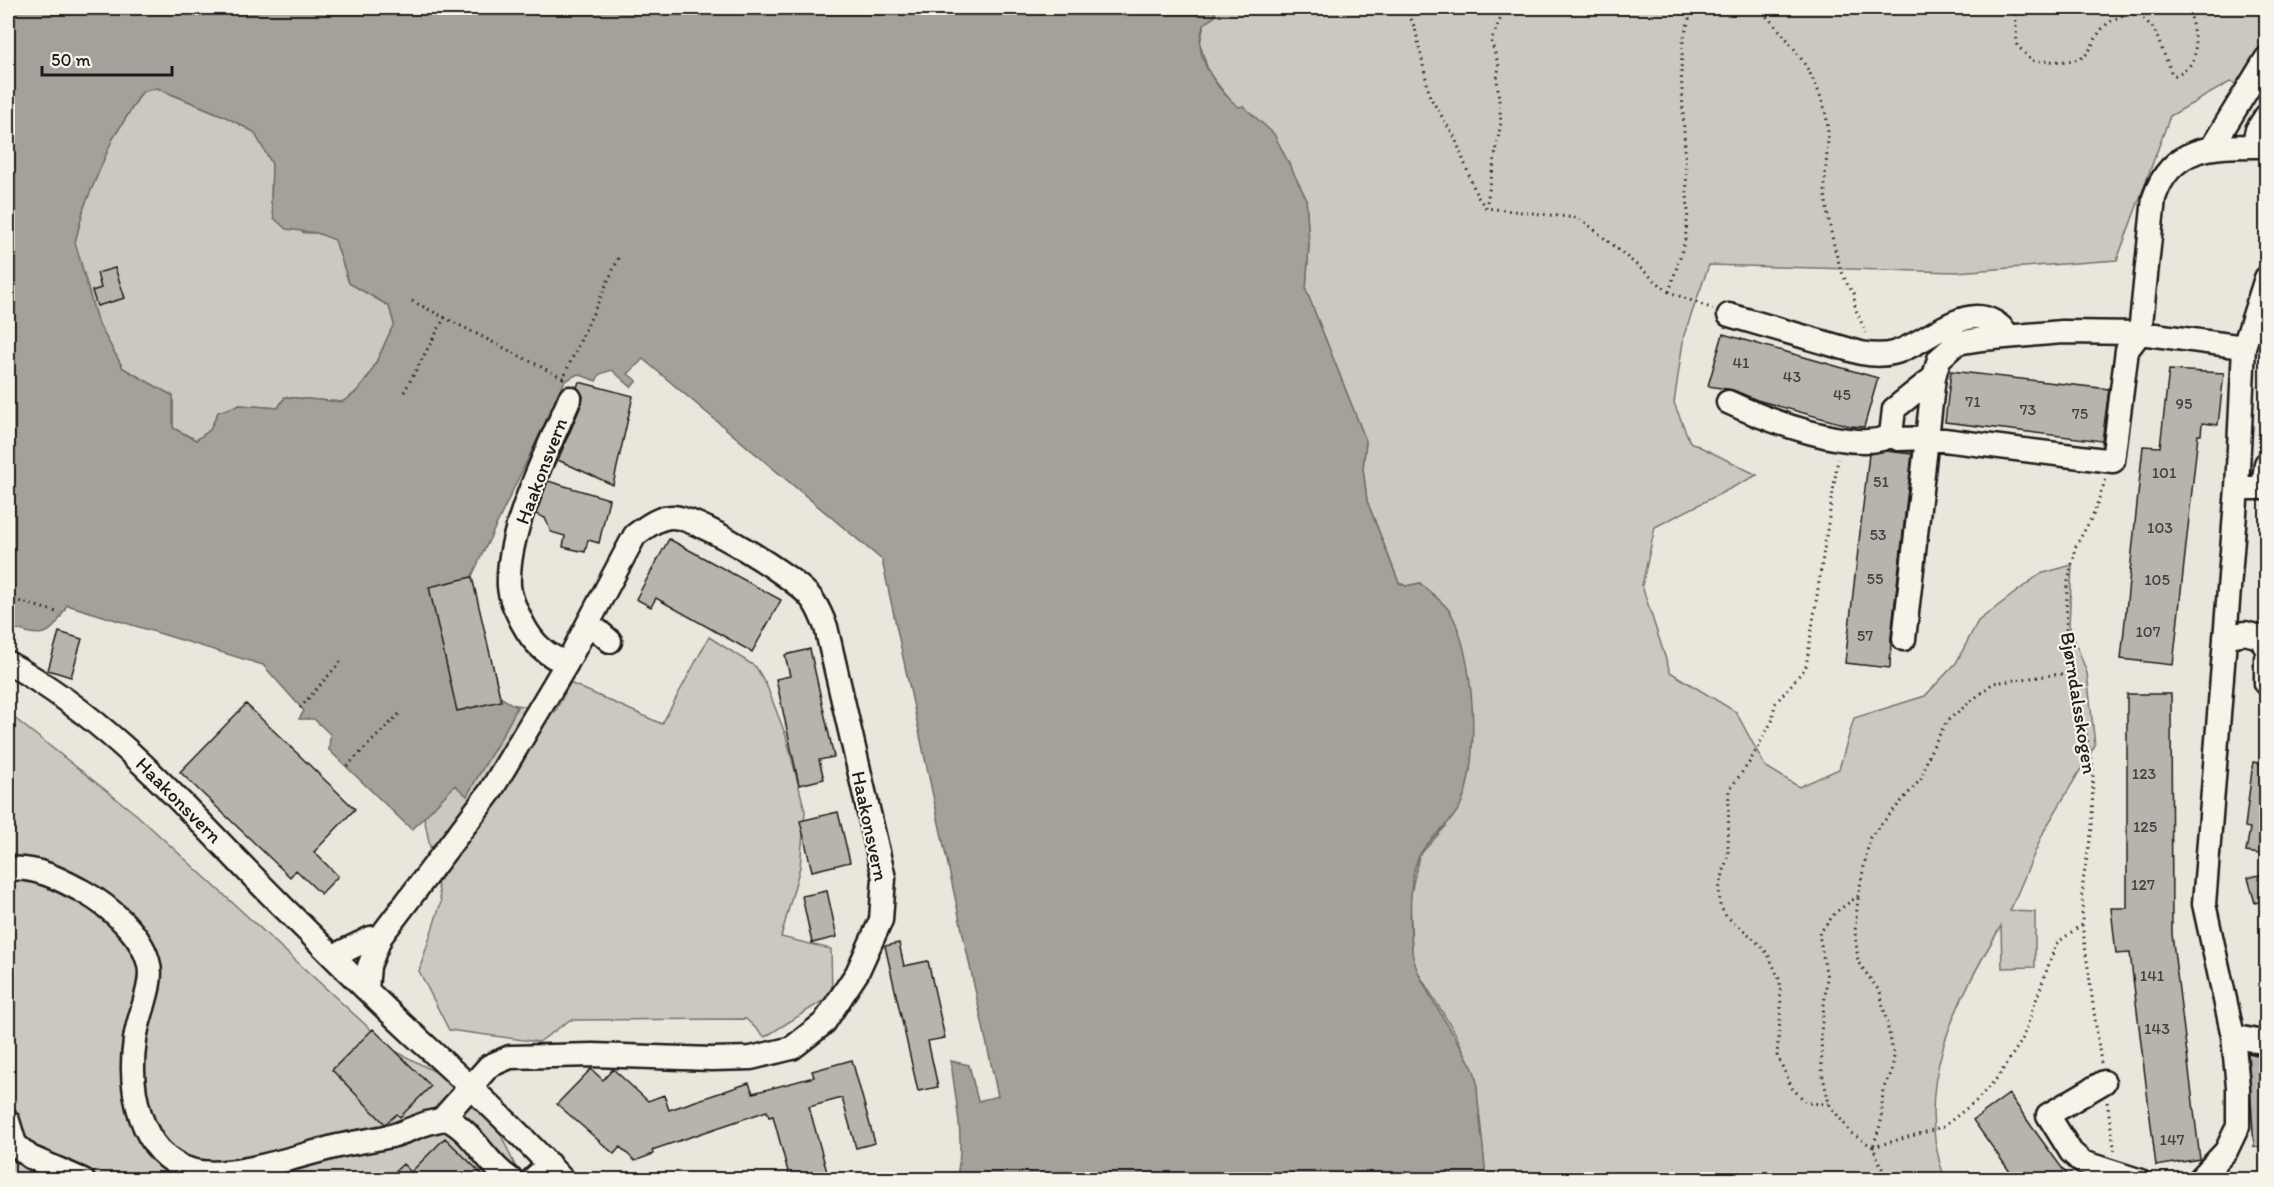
<svg xmlns="http://www.w3.org/2000/svg" width="2274" height="1187" font-family="Itim,sans-serif">
<style>
.green{fill:#ccc8c0;stroke:#74726e;stroke-width:1.5}
.water{fill:#a3a19a;stroke:#6d6c68;stroke-width:1.5;fill-rule:evenodd}
.building{fill:#b6b4ac;stroke:#1c1c1c;stroke-width:1.5}
.lines{fill:none;stroke-linecap:round;stroke-linejoin:round}
.minor-casing{stroke:#1c1c1c;stroke-width:27}
.path{stroke:#1c1c1c;stroke-width:3;stroke-dasharray:1.5 4.5;stroke-linecap:butt}
.minor{stroke:#f7f3e8;stroke-width:22}
.labels{text-anchor:middle;dominant-baseline:central;stroke-width:4.5;stroke-linejoin:round;paint-order:stroke}
.number-label{font-size:16px;fill:#424240}
.street-label{font-size:20px;fill:#1c1c1c;stroke:#f7f3e8}
</style>
<rect width="100%" height="100%" fill="#eae6dc"/>
<filter id="ink" filterUnits="userSpaceOnUse"><feTurbulence type="fractalNoise" baseFrequency=".0167" numOctaves="2"/><feDisplacementMap in="SourceGraphic" scale="12" xChannelSelector="R" yChannelSelector="G"/><feConvolveMatrix kernelMatrix="1 2 1 2 8 2 1 2 1" color-interpolation-filters="sRGB"/></filter>
<g filter="url(#ink)">
<path class="green" d="M1215 8H2266V94L2230 82 2170 116 2117 260 1956 272 1709 265 1684 335 1674 403 1690 442 1757 475 1655 527 1642 586 1670 672 1736 712 1765 766 1799 787 1839 769 1854 718 1925 696 1956 663 1978 621 2040 574 2072 565 2069 625 2087 673 2095 745 2044 831 2010 911 2035 912V967L2002 968 2001 926C1955 1004 1911 1088 1945 1179H1486L1475 1074 1454 1031 1415 968 1412 953 1410 898 1419 856 1446 826 1451 613 1420 583 1406 586 1399 583 1367 501 1363 468 1366 441 1306 290 1309 245 1306 198 1209 73 1200 44 1204 24 1215 16Z
M156 88 224 116 254 132 272 164 271 202 304 233H317L335 239 349 283 389 306 394 324C380 351 370 388 342 402L285 397 278 408 239 405 218 412 210 430 196 440 173 428V396L123 368 97 321 75 242 84 207 112 140 142 92Z
M709 637 756 667 766 684 786 736 805 811 800 867 781 937 831 949 832 995 765 1037 746 1019 570 1020 539 1042 449 1030 419 971 441 902 424 817 455 785 467 795C483 765 503 738 517 707L511 704 555 712 570 683 662 724Z
M8 713 137 815 393 1050 484 1097 521 1179H8Z"/>
<path class="water" d="M8 8H1215V16L1204 24C1202 30 1200 37 1200 43 1200 65 1221 94 1239 107L1243 106 1274 134 1306 198 1309 245 1306 290 1366 441 1363 468 1367 501 1399 583 1406 586 1420 583C1430 593 1446 603 1452 615 1474 658 1480 754 1463 799 1455 823 1430 835 1419 856 1408 876 1410 927 1412 950 1413 978 1460 1040 1474 1071 1478 1080 1477 1093 1478 1102 1481 1128 1484 1154 1486 1179H956C966 1142 955 1099 951 1061L969 1065 978 1101 998 1096 882 560 643 359 628 374 637 381 631 387 612 370 600 374 596 381 578 374 565 381 471 578 500 697 517 707C503 738 483 765 467 796L455 785 412 830 329 750 330 734 314 719H299L304 711 263 665 67 605C50 640 42 638 8 626ZM157 88 224 116 254 132 272 164 271 202 274 218 286 229 317 233 335 240 349 283 389 306 394 324C380 351 370 388 342 402L285 397 278 408 240 405 218 412 210 430 196 440 173 428V396L123 368 97 321 75 242 84 207 112 140 142 92Z"/>
<path class="building" d="M115 268 125 298 97 306 92 291 101 288 97 273Z
M1723 334 1878 378 1864 427 1850 426 1757 400 1733 390 1708 386Z
M2169 370 2224 373 2218 425 2202 423 2201 435H2198L2173 665 2121 659 2143 446 2160 447Z
M1951 371 2109 389 2102 441 1945 422Z
M579 382 633 396 613 485 558 460 582 403 583 396 577 387Z
M1886 451 1912 454 1891 637 1890 668 1845 663 1869 454Z
M548 481 609 499 599 543 588 540 585 552 563 547 565 536 551 532 545 518 536 514Z
M669 539 781 600 752 652 656 598 651 607 636 599Z
M472 577 501 701 457 711 429 587Z
M59 632 82 639 71 677 48 670Z
M810 649 834 757 819 760 824 779 799 785 776 679 790 676 785 655Z
M2127 694H2171L2172 934 2200 1159 2156 1166 2130 953 2116 954 2111 908H2127Z
M246 704 355 809 314 852 338 876 321 894 296 870 290 877 180 772Z
M2253 762 2266 764V855L2246 852 2250 828 2245 827Z
M838 812 850 862 812 871 800 821Z
M2266 873V900L2255 903 2248 878Z
M827 891 837 937 812 943 802 896Z
M899 943 904 966 928 961 945 1038 928 1041 938 1087 918 1091 885 946Z
M373 1029 431 1086 400 1117 397 1114 385 1124 332 1070Z
M2248 1053 2262 1056 2263 1110H2266L2263 1147H2254Z
M852 1060 875 1143 856 1148 842 1098 809 1107 829 1179H790L773 1116 769 1117 767 1111 652 1150 653 1154 635 1161 620 1147 614 1154 557 1104 591 1069 603 1080 613 1069 648 1101 664 1095 669 1110 749 1083 753 1093 814 1077 812 1071Z
M2009 1094 2032 1127 2070 1179H2015L1973 1120Z
M445 1138 487 1179H387L403 1164 411 1172Z"/>
<g class="lines">
<g class="minor-casing">
<path id="minor" d="M2253 146 2257 130 2266 116
M2212 147 2266 59
M1729 315 1861 353C1872 355 1882 356 1893 353 1932 343 1974 289 2009 336
M1934 377 1894 409 1891 435 1898 439 1928 438 2113 461 2127 350 2140 333 2154 198C2172 143 2217 146 2266 146
M1728 402C1762 418 1859 456 1891 435
M2237 488H2263L2266 464
M589 623 610 641
M2225 637 2245 633 2260 637 2266 648
M1904 639 1934 377 1939 359 1957 343 1982 339 2062 332 2140 333 2244 347
M2266 658V683
M8 663C118 723 196 821 284 908 327 950 369 994 414 1035 465 1082 516 1128 563 1180
M567 663C546 656 533 643 523 624 517 612 510 600 509 586 506 530 548 450 570 398
M8 869C36 866 60 879 84 892 109 906 143 935 149 965 154 985 137 1019 135 1040 128 1088 139 1154 191 1170 229 1181 299 1155 338 1146 355 1142 373 1140 391 1136 410 1131 428 1120 447 1119 474 1132 486 1164 512 1180
M334 956 371 938 381 936
M367 989 369 966 381 936 490 792 567 663 635 535C645 528 658 517 672 517 698 517 795 577 811 598 818 606 822 618 826 627L884 878 881 920 857 973 824 1023 792 1048 751 1058 712 1059 593 1055 510 1057 489 1066 442 1119
M2233 1036 2266 1043
M2104 1082 2048 1115 2071 1152 2082 1162 2138 1180
M8 1121 15 1144 30 1157 83 1180
M532 1180 549 1164
M2199 1180 2226 1151 2238 1126V1087L2233 1036 2204 904 2237 488 2244 347 2266 278"/>
</g>
<path class="path" d="M1406 8 1415 28 1430 97 1455 138 1477 196 1486 208 1577 218 1591 227 1669 292 1713 309
M1758 8C1788 37 1816 72 1826 115 1831 138 1825 160 1825 184 1824 205 1838 280 1854 293L1855 308 1866 333
M2015 8 2017 45 2032 61C2047 60 2070 64 2083 57 2089 53 2091 47 2094 42 2103 22 2117 15 2139 14L2154 29 2172 74 2175 75C2211 61 2187 30 2192 8
M1486 208 1501 122 1497 79 1499 66 1491 41 1505 8
M1669 292 1685 241 1688 212 1681 70 1683 41 1692 8
M412 301 563 378 620 255
M404 392 445 317
M8 598 60 613
M300 708 342 660
M347 766 399 714
M1858 898 1855 931 1858 962 1880 992 1894 1056 1892 1072 1883 1089 1881 1122 1873 1147
M2101 1063 2082 924 2083 881 2092 828 2093 767 2066 638 2067 585 2076 546 2093 515 2106 479
M2107 1102 2115 1152
M1829 1104 1807 1103 1792 1088 1777 1055 1781 1007 1780 981 1768 954 1752 937 1726 916 1720 906 1719 890 1728 854 1729 790 1749 763 1772 721 1775 704 1806 667 1838 459
M1873 1147 1943 1127 1976 1101 1998 1077 2022 1040 2056 944 2082 924
M1887 1180 1873 1147 1851 1133 1829 1104 1822 1072 1821 1033 1827 978 1819 934 1836 912 1858 896 1870 837 1921 779 1930 752 1947 721 1993 683 2075 672"/>
<use href="#minor" class="minor"/>
</g>
</g>
<g class="labels">
<g class="number-label">
<text x="1741" y="362">41</text>
<text x="1792" y="376">43</text>
<text x="1842" y="394">45</text>
<text x="1973" y="401">71</text>
<text x="2184" y="403">95</text>
<text x="2028" y="409">73</text>
<text x="2080" y="413">75</text>
<text x="2164" y="472">101</text>
<text x="1881" y="481">51</text>
<text x="2160" y="527">103</text>
<text x="1878" y="534">53</text>
<text x="1875" y="578">55</text>
<text x="2157" y="579">105</text>
<text x="2148" y="631">107</text>
<text x="1865" y="635">57</text>
<text x="2144" y="773">123</text>
<text x="2145" y="826">125</text>
<text x="2143" y="884">127</text>
<text x="2152" y="975">141</text>
<text x="2157" y="1028">143</text>
<text x="2172" y="1139">147</text>
</g>
<g class="street-label">
<text transform="translate(541 471) rotate(-69)">Haakonsvern</text>
<text transform="translate(2079 703) rotate(81)">Bjørndalsskogen</text>
<text transform="translate(179 800) rotate(45)">Haakonsvern</text>
<text transform="translate(870 826) rotate(78)">Haakonsvern</text>
</g>
</g>
<rect width="2274" height="1187" fill="none" stroke="#f7f3e8" stroke-width="30"/>
<rect x="15" y="15" width="2244" height="1157" fill="none" stroke="#1c1c1c" stroke-width="2" filter="url(#ink)"/>
<path d="M42 66v9h130v-9" fill="none" stroke="#1c1c1c" stroke-width="3"/>
<text x="51" y="66" font-size="18" fill="#1c1c1c" stroke="#f7f3e8" stroke-width="4.5" paint-order="stroke">50 m</text>
</svg>
